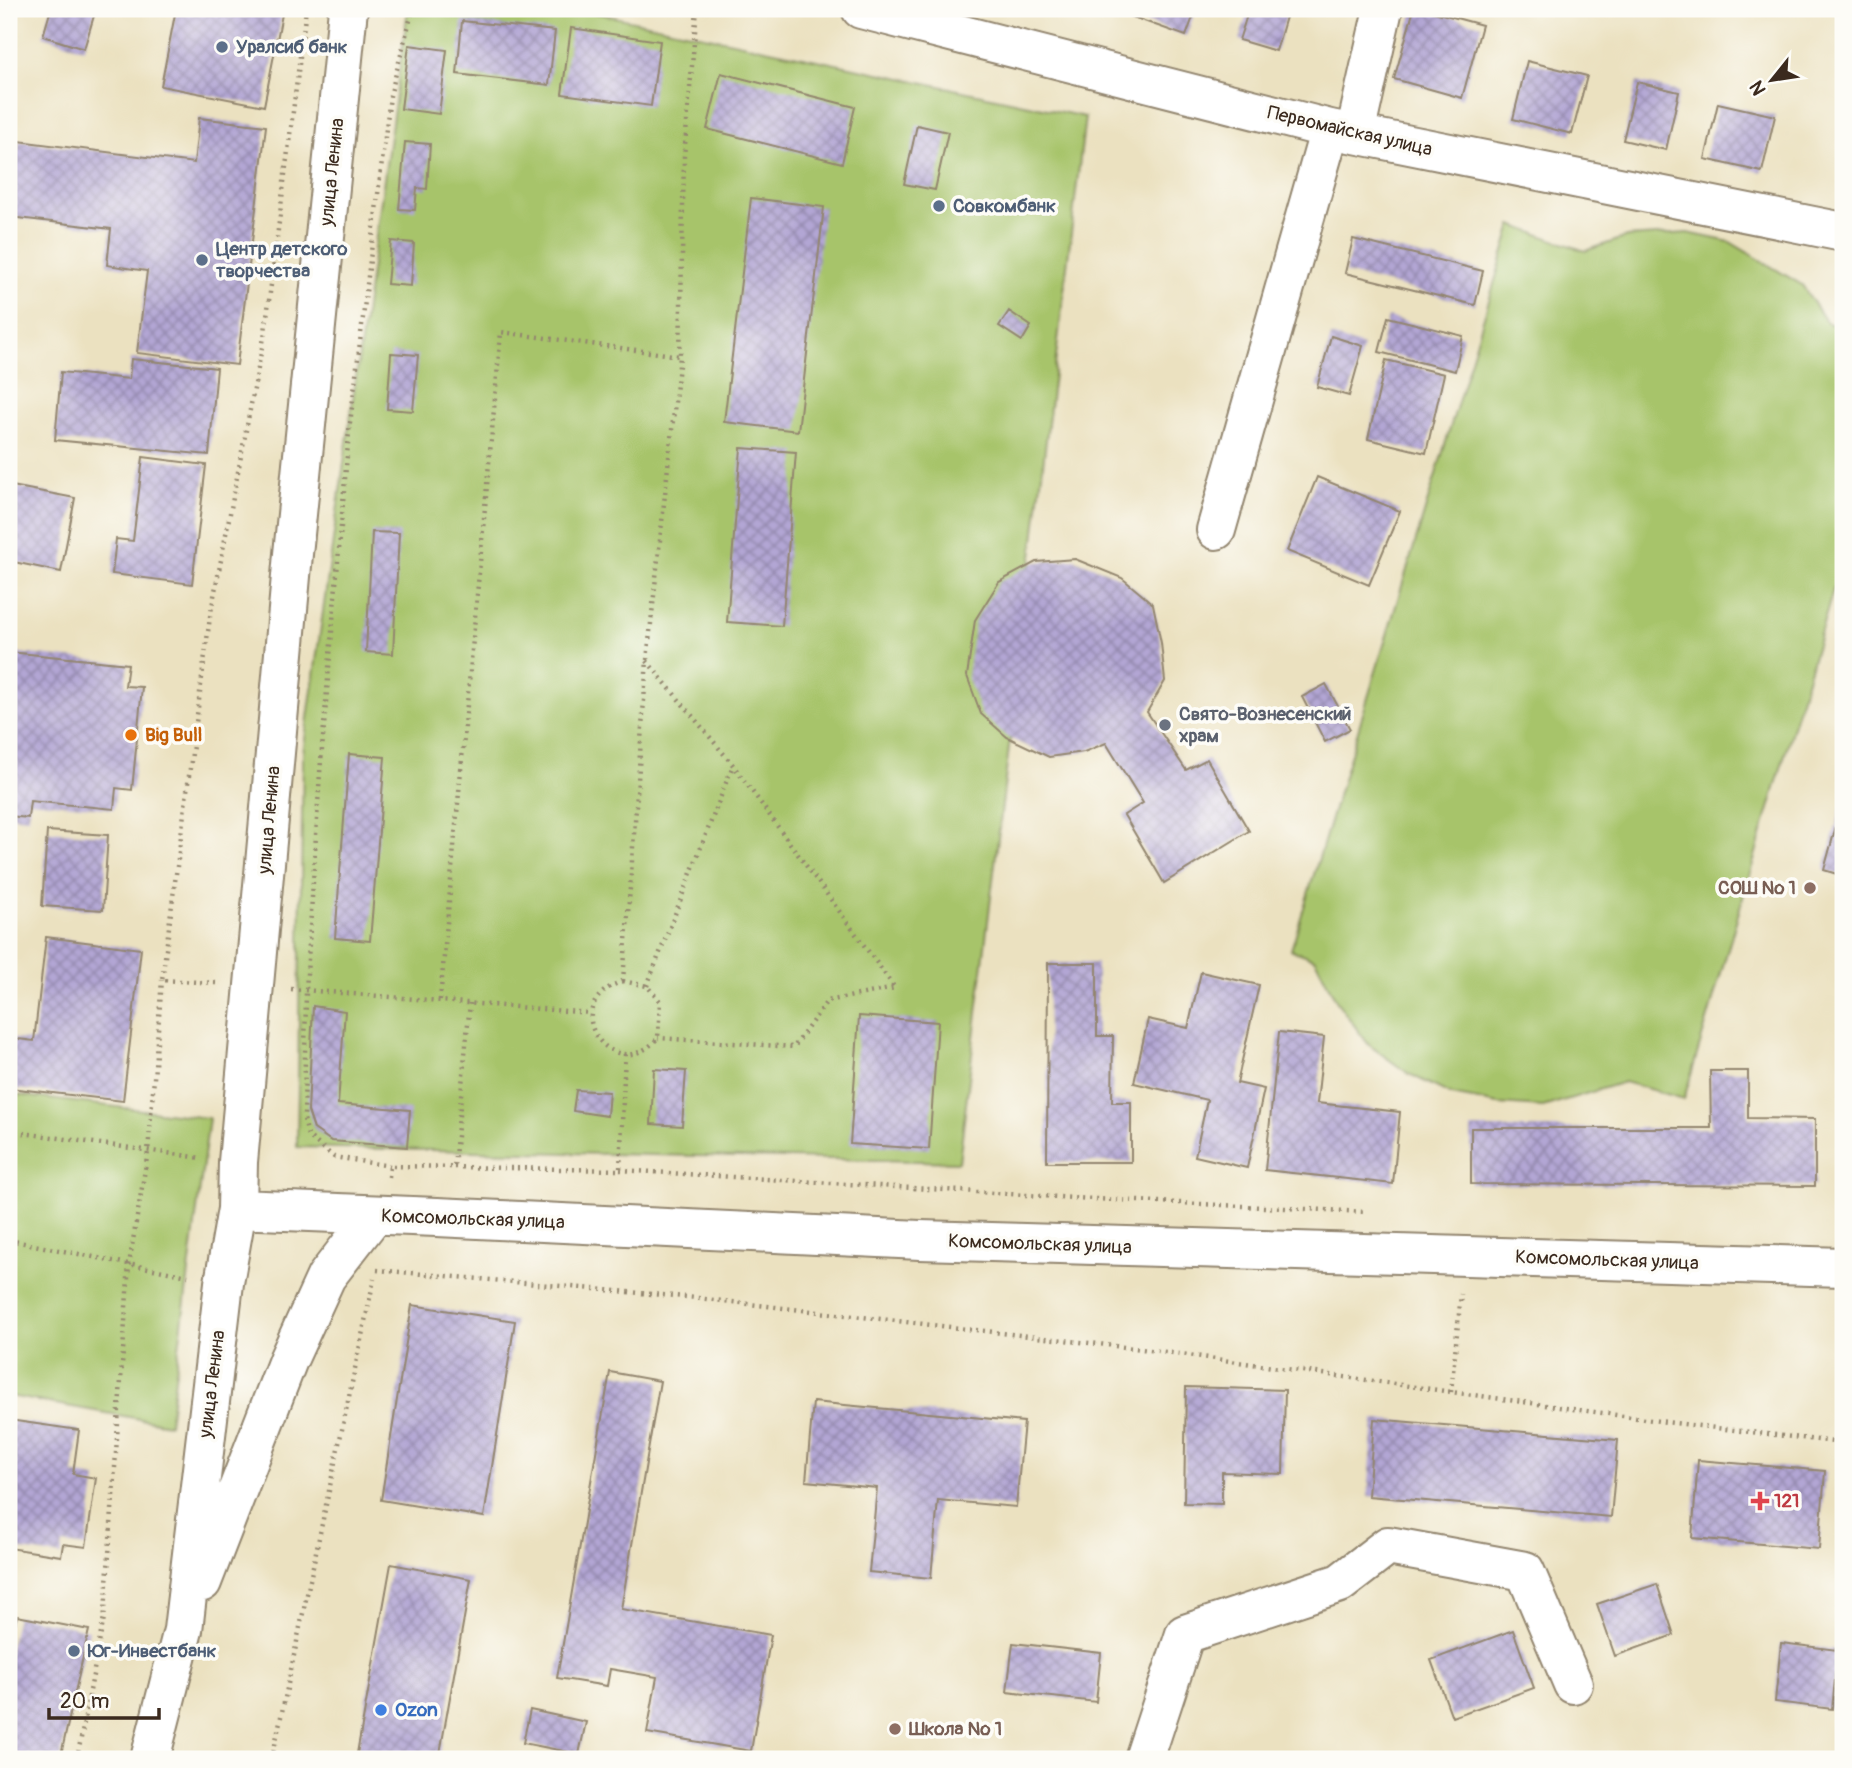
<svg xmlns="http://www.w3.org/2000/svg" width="1852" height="1768" font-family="Pangolin,sans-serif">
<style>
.green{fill:#a7c46b;stroke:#717744;stroke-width:2}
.building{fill:url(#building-cross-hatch)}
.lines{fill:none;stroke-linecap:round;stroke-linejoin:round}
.minor-casing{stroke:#93866f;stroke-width:42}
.path{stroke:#93866f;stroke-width:4.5;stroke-dasharray:2 5;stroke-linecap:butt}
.minor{stroke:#fff;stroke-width:38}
.service-dot{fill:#5c6f8a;stroke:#fdfcf7;stroke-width:2.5}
.worship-dot{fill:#6b7280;stroke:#fdfcf7;stroke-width:2.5}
.food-dot{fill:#e8710a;stroke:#fdfcf7;stroke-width:2.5}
.education-dot{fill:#8d6e63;stroke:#fdfcf7;stroke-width:2.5}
.health-dot{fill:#e0444e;stroke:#fdfcf7;stroke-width:2.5}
.shop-dot{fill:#3f7fe0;stroke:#fdfcf7;stroke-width:2.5}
.labels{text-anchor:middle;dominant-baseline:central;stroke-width:7;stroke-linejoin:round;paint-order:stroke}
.service-label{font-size:19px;font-weight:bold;fill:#4e5e75;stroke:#fdfcf7;text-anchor:start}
.street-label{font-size:19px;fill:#3b2a1e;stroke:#fdfcf7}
.worship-label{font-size:19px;font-weight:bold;fill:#5b616d;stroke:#fdfcf7;text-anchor:start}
.food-label{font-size:19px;font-weight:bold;fill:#c56008;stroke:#fdfcf7;text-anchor:start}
.education-label{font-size:19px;font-weight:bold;fill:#785e54;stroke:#fdfcf7;text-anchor:end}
.health-label{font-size:19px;font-weight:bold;fill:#be3a42;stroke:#fdfcf7;text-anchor:start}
.shop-label{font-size:19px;font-weight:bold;fill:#366cbe;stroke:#fdfcf7;text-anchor:start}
</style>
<defs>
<pattern id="building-cross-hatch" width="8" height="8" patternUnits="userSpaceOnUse" patternTransform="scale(1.75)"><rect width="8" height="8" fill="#b2a6d4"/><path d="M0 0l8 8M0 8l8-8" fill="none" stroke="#9287ab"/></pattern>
</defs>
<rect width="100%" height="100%" fill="#fdfcf7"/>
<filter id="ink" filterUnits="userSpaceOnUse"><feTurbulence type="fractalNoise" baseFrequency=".0143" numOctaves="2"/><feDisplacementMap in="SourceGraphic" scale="14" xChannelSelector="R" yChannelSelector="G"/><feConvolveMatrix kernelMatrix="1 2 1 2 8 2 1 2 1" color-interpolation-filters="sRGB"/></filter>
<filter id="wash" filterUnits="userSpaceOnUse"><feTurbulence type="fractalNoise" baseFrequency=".00686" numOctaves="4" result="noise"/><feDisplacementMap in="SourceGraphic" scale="28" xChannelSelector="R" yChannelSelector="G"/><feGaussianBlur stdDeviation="1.57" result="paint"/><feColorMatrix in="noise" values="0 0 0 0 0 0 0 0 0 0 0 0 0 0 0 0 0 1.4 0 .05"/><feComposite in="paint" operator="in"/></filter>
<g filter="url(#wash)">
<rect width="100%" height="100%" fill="#ebe1c0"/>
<path class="green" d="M408 9H577L1085 117 959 1162 297 1147 303 753Z
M1512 225 1585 251 1627 237 1688 233 1730 242 1802 285 1827 323 1843 327V556L1684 1099 1624 1082 1543 1107 1498 1104 1452 1095 1409 1074 1369 1045 1337 1002 1315 959 1291 950Z
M9 1094 209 1118 169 1424 9 1396Z"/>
<g id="blocks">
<path class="building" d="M51 9H96L84 49 43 36Z
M176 9H283L264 106 161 86Z
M1132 9H1196L1186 36 1130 16Z
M1249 9 1288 10 1276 51 1239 40Z
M1414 9H1423L1482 25 1462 98 1394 79Z
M462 21 555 31 549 85 457 74Z
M571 28 660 41 651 106 562 94Z
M409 45 447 50 439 114 401 109Z
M1527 61 1587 76 1572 134 1513 119Z
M721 73 855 107 842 163 707 129Z
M1637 82 1679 92 1666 150 1623 140Z
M1718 103 1775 116 1762 172 1705 159Z
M199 118 266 126 237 365 137 353 147 271 107 265 111 229 9 217 19 141 194 163Z
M917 125 948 132 935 190 904 184Z
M405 142 430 144 427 189 417 188 415 210 399 209Z
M751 198 824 207 798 431 724 422Z
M1353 239 1483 271 1475 305 1345 273Z
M391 241 414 243 411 286 387 284Z
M1009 311 1031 326 1022 341 999 326Z
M1388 317 1463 336 1455 371 1379 352Z
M1331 336 1363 346 1349 396 1317 387Z
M391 353 418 355 413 411 387 409Z
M131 359 217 368 209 455 55 440 61 372 129 379Z
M1386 360 1444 374 1426 453 1368 439Z
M741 448 796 452 782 626 727 622Z
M143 457 206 465 192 584 112 574 116 539 133 541Z
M1317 477 1400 511 1369 585 1287 551Z
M12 486 75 498 61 572 9 561V500Z
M372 532 399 533 393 654 366 652Z
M1075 559 1122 578 1153 604 1161 643 1165 681 1147 712 1186 770 1207 759 1249 831 1164 883 1124 815 1143 803 1106 743 1084 752 1049 757 1007 737 981 714 967 676 975 620 999 582 1036 562Z
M9 652 128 664 125 686 142 687 132 790 116 788 114 809 30 801 28 818 9 816Z
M1326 684 1350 729 1325 742 1302 697Z
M349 754 385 757 370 941 335 938Z
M1842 804H1843V876L1824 870Z
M47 831 108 835 103 910 42 906Z
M46 937 141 949 123 1101 9 1088V1038L34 1041Z
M1048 963H1097V1036H1113L1112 1102H1131V1162H1047Z
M1201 972 1259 985 1237 1083 1264 1089 1247 1168 1195 1156 1207 1100 1134 1083 1148 1019 1188 1028Z
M313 1006 345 1011 338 1104 410 1110 407 1147 331 1141 314 1129 308 1111Z
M859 1016 938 1022 929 1149 850 1144Z
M1279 1032 1324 1037 1317 1103 1400 1112 1393 1184 1265 1170Z
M654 1069 686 1071 682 1126 651 1124Z
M1710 1071H1748V1118L1815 1119V1186L1471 1184V1128H1711Z
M576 1090 609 1092 607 1116 573 1111Z
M412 1305 515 1321 484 1517 381 1500Z
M610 1372 660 1381 621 1609 771 1635 751 1751 647 1733 657 1677 610 1669 607 1686 557 1678Z
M1186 1387 1285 1390 1283 1474 1222 1472V1504L1184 1503Z
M813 1402 1024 1422 1016 1507 938 1500 931 1578 869 1572 877 1488 806 1481Z
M1374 1419 1618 1440 1611 1517 1368 1496Z
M9 1420 79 1430 73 1474 96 1478 86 1547 63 1544 61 1556 9 1548Z
M1698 1460 1825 1471 1819 1549 1692 1538Z
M391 1564 471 1579 439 1759H356Z
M1657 1584 1674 1635 1615 1656 1597 1604Z
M17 1616 89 1630 60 1759H9V1651Z
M1513 1630 1534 1688 1452 1717 1431 1660Z
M1013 1643 1101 1653 1096 1702 1007 1692Z
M1781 1643 1838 1650 1832 1709 1775 1702Z
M530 1710 586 1722 579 1754 523 1743Z"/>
</g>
</g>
<g filter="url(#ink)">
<use href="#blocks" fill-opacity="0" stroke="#93866f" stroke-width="2"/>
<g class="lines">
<g class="minor-casing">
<path id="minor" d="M861 9 1330 129 1843 232
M1355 134 1383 9
M1216 530 1330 129
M237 1209 437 1217 920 1240 1843 1267
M202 1582 288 1360 326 1277 374 1215
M150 1759 183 1630 224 1283 237 1209 238 1162 293 554 348 9
M1144 1759 1185 1634 1340 1583 1388 1546 1525 1571 1573 1684"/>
</g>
<path class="path" d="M647 661 733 765 895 988 827 1001 794 1047 658 1038
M623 981 647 660 680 356 684 156 697 9
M623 981 647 986 660 1001 658 1038C654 1042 649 1047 645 1049 605 1074 558 1004 623 981Z
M216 983 162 980 210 617 265 332 306 9
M647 986 733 765
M291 989 591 1013
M440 1000 501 332 680 356
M9 1131 202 1158
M390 1166 334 1157 308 1136 304 1119 306 990 320 773 349 432 390 96 413 9
M454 1167 620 1170 625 1054
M620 1170 1075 1198 1367 1212
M389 1177 390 1166 454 1167 470 1003
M9 1240 188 1276
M377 1270 697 1298 1159 1351 1666 1422 1843 1443
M1451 1392 1461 1294
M77 1759 105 1612 129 1264 148 1152 162 980
M272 1759 374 1279"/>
<use href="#minor" class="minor"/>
</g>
</g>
<g class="service-dot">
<circle cx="222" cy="47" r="7"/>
<circle cx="939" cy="206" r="7"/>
<circle cx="202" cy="260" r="7"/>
<circle cx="74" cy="1651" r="7"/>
</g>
<circle class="worship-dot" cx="1165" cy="725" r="7"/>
<circle class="food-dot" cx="131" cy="735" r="7"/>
<g class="education-dot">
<circle cx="1810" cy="888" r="7"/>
<circle cx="895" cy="1729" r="7"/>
</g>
<path class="health-dot" d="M1756.5 1490.5h7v7h7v7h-7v7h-7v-7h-7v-7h7z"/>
<circle class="shop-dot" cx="381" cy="1710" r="7"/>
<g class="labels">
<g class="service-label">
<text x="236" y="47">Уралсиб банк</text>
<text x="953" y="206">Совкомбанк</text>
<text x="216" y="249">Центр детского<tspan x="216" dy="22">творчества</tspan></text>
<text x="88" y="1651">Юг-Инвестбанк</text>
</g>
<g class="street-label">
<text transform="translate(1350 131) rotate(13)">Первомайская улица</text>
<text transform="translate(332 172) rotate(-84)">улица Ленина</text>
<text transform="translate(269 820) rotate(-85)">улица Ленина</text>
<text transform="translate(473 1219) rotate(2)">Комсомольская улица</text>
<text transform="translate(1040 1244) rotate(2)">Комсомольская улица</text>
<text transform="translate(1607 1260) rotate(2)">Комсомольская улица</text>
<text transform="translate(212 1384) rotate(-83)">улица Ленина</text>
</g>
<g class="worship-label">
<text x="1179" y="714">Свято-Вознесенский<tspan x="1179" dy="22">храм</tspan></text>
</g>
<g class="food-label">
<text x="145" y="735">Big Bull</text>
</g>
<g class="education-label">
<text x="1796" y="888">СОШ № 1</text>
<text x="909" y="1729" text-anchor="start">Школа № 1</text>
</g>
<g class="health-label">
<text x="1774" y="1501">121</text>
</g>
<g class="shop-label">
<text x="395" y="1710">Ozon</text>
</g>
</g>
<rect width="1852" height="1768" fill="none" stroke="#fdfcf7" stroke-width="35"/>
<g transform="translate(1772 80) rotate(240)" stroke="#fdfcf7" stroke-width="5" paint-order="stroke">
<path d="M0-5L12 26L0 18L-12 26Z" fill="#3b2a1e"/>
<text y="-10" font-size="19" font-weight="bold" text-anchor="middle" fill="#3b2a1e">N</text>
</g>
<path d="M49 1708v10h110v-10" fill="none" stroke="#3b2a1e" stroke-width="3.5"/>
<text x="60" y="1708" font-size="21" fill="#3b2a1e" stroke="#fdfcf7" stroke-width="5" paint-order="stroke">20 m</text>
</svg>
